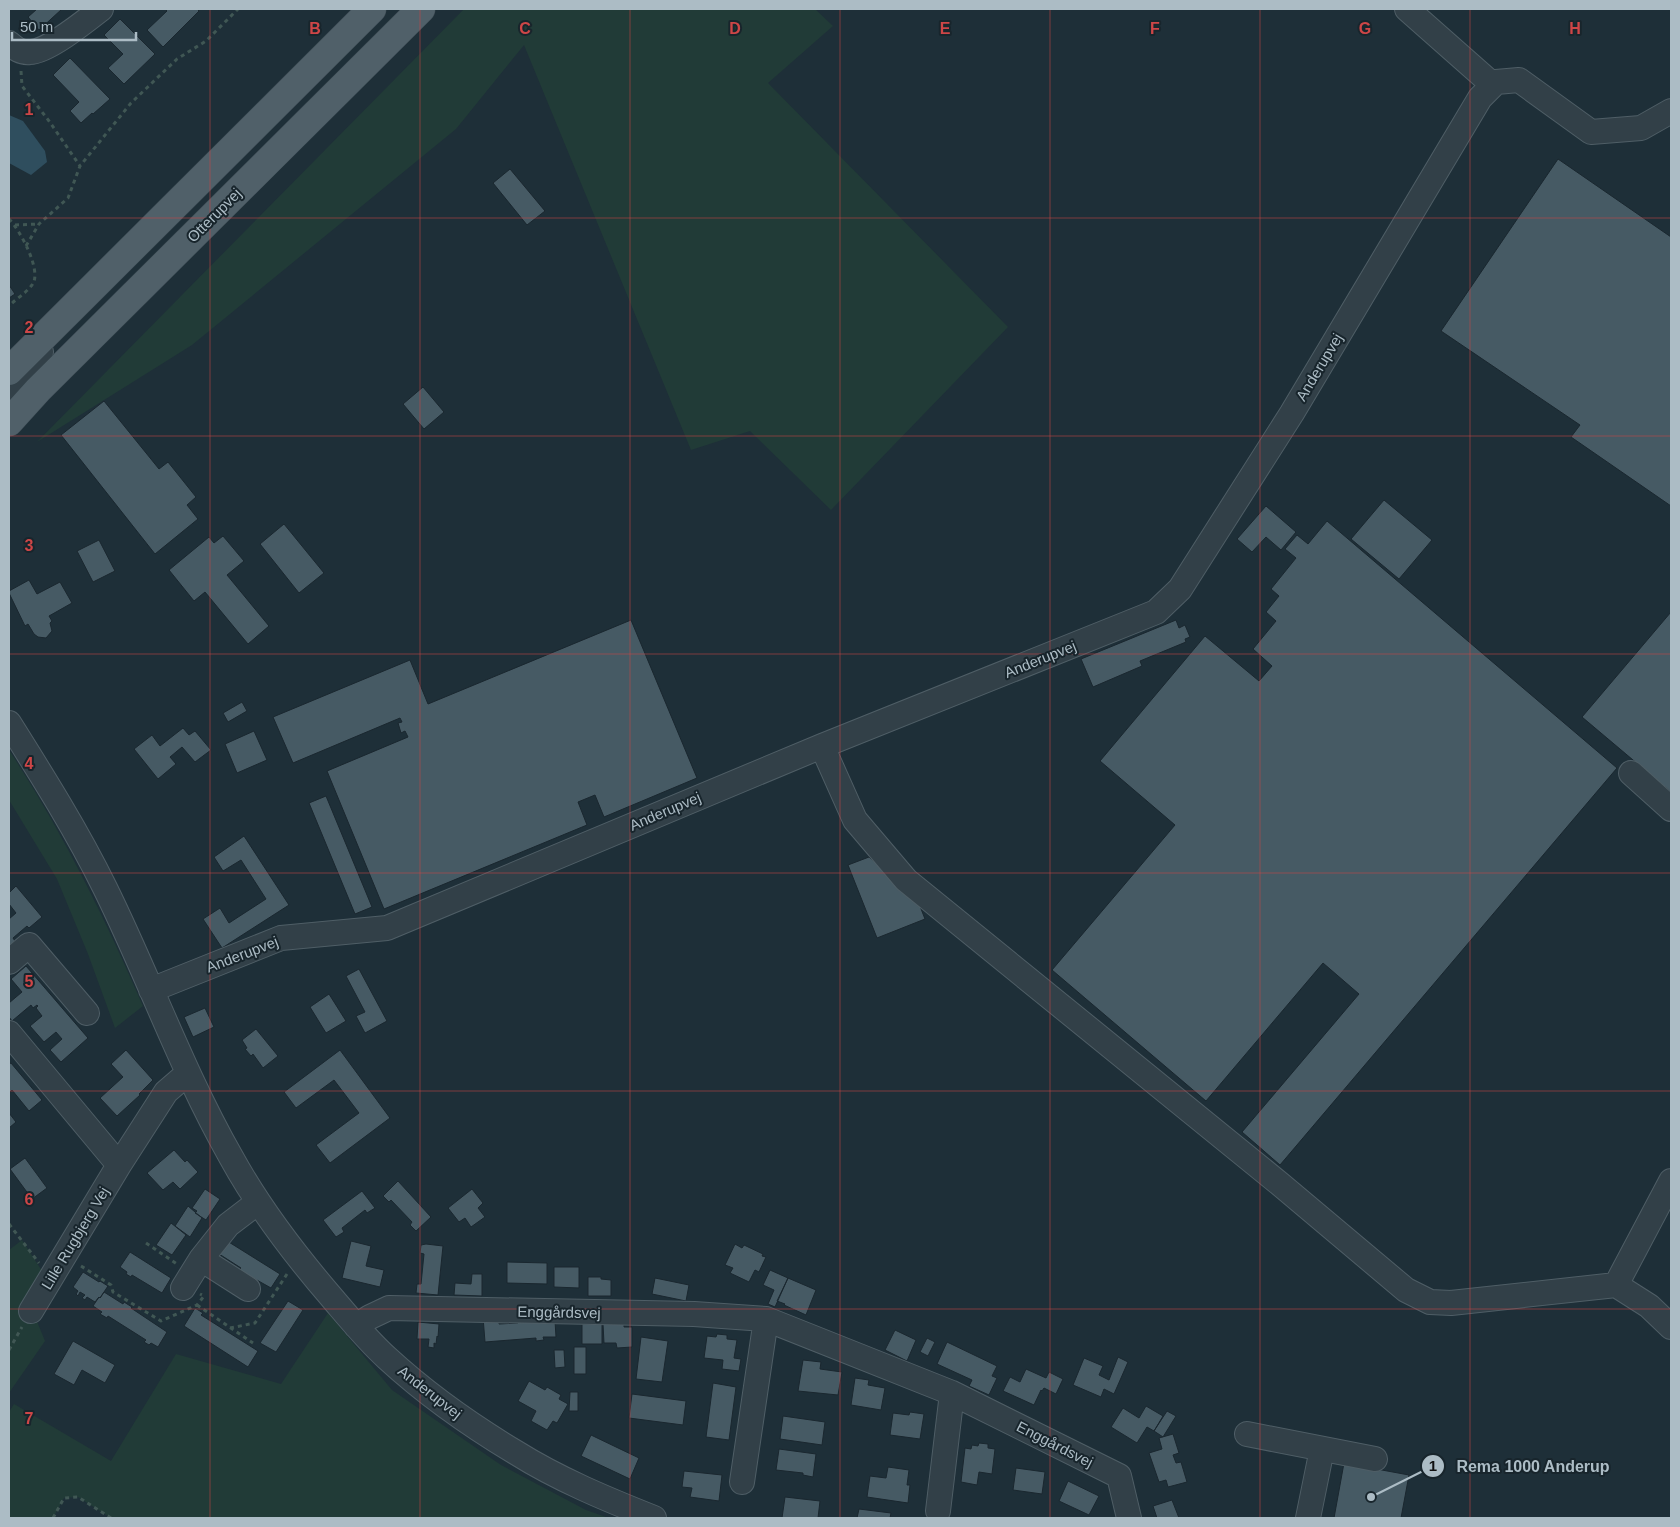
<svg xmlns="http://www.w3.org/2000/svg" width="1680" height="1527" font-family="Helvetica,sans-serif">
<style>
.green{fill:#213b37}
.water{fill:#2f4e5e}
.building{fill:#465a64;stroke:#1a272f}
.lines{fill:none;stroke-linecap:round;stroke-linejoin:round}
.minor-casing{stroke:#4f5e66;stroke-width:26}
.major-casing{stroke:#3e4c55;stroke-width:29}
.path{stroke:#405754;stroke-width:3;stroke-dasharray:4 4;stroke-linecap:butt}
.minor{stroke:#324048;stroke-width:24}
.major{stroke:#506069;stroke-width:28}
.grid{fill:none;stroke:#ce4647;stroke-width:1;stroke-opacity:0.55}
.labels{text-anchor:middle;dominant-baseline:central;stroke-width:4;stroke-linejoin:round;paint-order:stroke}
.street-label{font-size:15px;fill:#acbcc5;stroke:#18252c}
.grid-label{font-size:16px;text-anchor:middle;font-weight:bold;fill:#ce4647;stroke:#18252c;stroke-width:4;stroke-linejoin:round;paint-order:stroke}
.leader{fill:none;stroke:#acbcc5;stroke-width:2}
.callout-dot{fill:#acbcc5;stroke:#18252c;stroke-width:2}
.mark-label{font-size:15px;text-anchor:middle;font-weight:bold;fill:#111}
.callout-label{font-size:16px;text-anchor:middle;font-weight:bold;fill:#acbcc5;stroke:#18252c;stroke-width:4;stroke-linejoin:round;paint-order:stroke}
</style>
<rect width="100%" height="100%" fill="#1e2f38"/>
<path class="green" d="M464 9H815L833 26 768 83 1008 327 831 510 750 431 691 450 524 45 456 129 192 345 37 442Z
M9 750C62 831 105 918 143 1006L115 1028 88 954 57 879 9 800Z
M22 1240 53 1288 36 1319 45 1341 9 1393V1250Z
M328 1313 392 1390 501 1465 586 1510 609 1518H111L78 1497 64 1498 53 1518H9V1412L14 1404 111 1461 176 1354 281 1384Z"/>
<path class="water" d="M9 115 23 121 45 151 47 162 31 175 9 163Z"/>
<path class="building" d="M37 9H62L39 30 28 17Z
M165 9H197L199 11 163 47 147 30 167 11Z
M120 19 155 54 124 84 108 68 123 54 104 35Z
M70 58 110 99 93 114 92 113 81 123 70 111 79 102 53 75Z
M1558 159 1671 237V506L1571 437 1580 425 1441 331Z
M510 169 545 211 527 225 493 183Z
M9 285 15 294 9 298Z
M423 387 444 412 424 429 403 404Z
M104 401 159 469 168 462 196 497 187 505 198 519 155 554 61 435Z
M1384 500 1432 540 1399 579 1351 539Z
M1266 506 1296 532 1281 550 1266 537 1252 552 1237 539Z
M1327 521 1617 768 1280 1165 1242 1132 1359 994 1323 963 1206 1101 1052 970 1175 825 1100 761 1205 636 1259 681 1272 666 1253 649 1276 621 1266 612 1279 596 1271 589 1296 558 1285 549 1297 535 1308 544Z
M284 524 324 573 299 593 260 544Z
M223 536 244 561 227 575 269 626 248 644 205 592 194 601 169 570 209 537 214 543Z
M99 540 115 571 93 582 77 551Z
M29 580 37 594 60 582 72 603 49 616 52 621 50 623 52 631 46 638 38 637 34 634 28 624 25 626 9 593V591Z
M1671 612V792L1582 717Z
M631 620 697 778 604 817 595 795 578 802 587 825 384 909 327 771 408 737 405 731 401 733 398 723 402 722 400 718 293 763 273 717 410 660 428 704Z
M1176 620 1179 628 1185 625 1190 637 1185 639 1186 642 1140 661 1142 666 1093 687 1081 659Z
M242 702 247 711 228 722 223 713Z
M183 728 189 735 195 731 211 750 195 762 182 747 170 757 176 764 158 779 134 749 152 735 160 746Z
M254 731 267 760 237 773 225 744Z
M326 796 372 907 355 914 309 803Z
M244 836 289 905 222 948 203 919 220 908 229 923 266 899 241 860 223 871 214 857Z
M869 857 916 896 925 919 877 938 848 865Z
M16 886 42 917 29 928 27 926 13 938 15 941 9 946V919L16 913 9 904V893Z
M26 966 88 1038 61 1062 50 1050 62 1039 56 1032 44 1042 30 1026 42 1016 36 1008 38 1006 37 1005 33 1008 31 1005 12 1021 9 1017V1003L22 992 11 979Z
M359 969 387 1021 365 1033 356 1016 365 1012 346 976Z
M329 994 346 1021 326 1033 310 1007Z
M205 1008 214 1027 193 1037 184 1017Z
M256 1029 278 1056 263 1068 253 1054 251 1056 245 1049 247 1048 242 1040Z
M126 1050 153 1080 139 1094 140 1095 117 1116 100 1098 123 1077 111 1064Z
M340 1050 390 1118 330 1163 316 1145 359 1113 334 1080 296 1108 284 1092Z
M11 1063 42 1100 29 1111 12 1090 9 1093V1064Z
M9 1113 16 1122 9 1128Z
M174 1150 185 1162 187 1160 198 1172 180 1189 173 1182 163 1190 147 1173Z
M25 1158 47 1188 32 1199 10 1169Z
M398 1181 431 1217 416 1231 410 1225 412 1222 391 1200 389 1202 383 1196Z
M205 1189 220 1199 206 1220 195 1213 197 1211 192 1208Z
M472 1189 483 1203 478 1208 485 1217 471 1227 465 1218 459 1222 448 1208Z
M362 1191 375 1208 367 1213 365 1210 342 1228 344 1232 336 1237 323 1220Z
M188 1206 202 1218 190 1237 175 1226Z
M171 1223 186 1235 172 1255 156 1245Z
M224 1239 280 1274 271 1288 239 1270 241 1268 216 1252Z
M351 1241 371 1246 366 1266 384 1270 380 1287 342 1278Z
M426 1244 443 1246 438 1295 416 1293 417 1284H421L424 1254 420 1253 421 1245Z
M735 1244 742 1248 744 1245 763 1254 762 1256 766 1257 759 1272 755 1270 749 1282 730 1273 733 1268 725 1265Z
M130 1252 171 1278 162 1293 132 1275 131 1277 126 1274 127 1272 120 1267Z
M507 1262 547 1263V1284L507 1283Z
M554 1267H579V1288L554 1287Z
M770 1270 788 1278 775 1307 768 1304 774 1290 763 1285Z
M83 1272 99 1282 100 1281 108 1286 100 1298 99 1297 95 1302 87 1297 85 1300 82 1298 85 1295 80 1292 78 1296 76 1294 78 1291 73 1287Z
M472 1274H482V1296L454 1295 455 1283 471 1284Z
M588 1277H601V1279L611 1280V1296H588Z
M655 1278 689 1285 686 1301 652 1294Z
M788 1278 816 1290 806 1315 784 1305 785 1304 777 1301Z
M104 1292 123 1304 124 1302 132 1307 131 1308 167 1332 158 1347 151 1343 149 1345 144 1342 146 1340 108 1316 107 1318 100 1314 102 1312 93 1306 99 1297 100 1298Z
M288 1301 303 1310 276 1352 260 1343Z
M195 1308 203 1313 201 1315 258 1351 248 1367 184 1326Z
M518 1315 555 1321 556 1337H543L544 1340 536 1341V1338L485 1342 483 1317 499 1316V1324L518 1323Z
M418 1322 439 1324 438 1337 437 1336 436 1344 434 1343V1348L428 1347 429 1339H417Z
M582 1324H602V1344H582Z
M603 1324H624V1327H632V1347L617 1348 616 1343H604Z
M895 1330 916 1340 907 1361 885 1350Z
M717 1334 727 1335V1339L737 1340 734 1358 741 1359 739 1371 722 1369 723 1360 704 1358 707 1336 716 1337Z
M641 1337 668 1341 662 1382 636 1379Z
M927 1338 935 1342 928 1356 920 1352Z
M73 1341 115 1365 105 1383 82 1370 74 1385 54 1374Z
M947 1342 997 1366 992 1376 997 1378 989 1395 969 1386 972 1380 937 1364Z
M574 1347H586V1374H574Z
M554 1350H564L565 1367 555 1368Z
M1118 1357 1128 1362 1114 1394 1104 1389 1101 1397 1073 1385 1084 1358 1103 1366 1099 1375 1109 1380Z
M803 1360 821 1362 820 1369 842 1372 838 1395 798 1391Z
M1026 1369 1046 1378 1049 1372 1063 1379 1056 1394 1044 1388 1042 1391 1041 1390 1034 1405 1003 1391 1010 1377 1020 1382Z
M855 1378 869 1380 868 1385 885 1388 881 1410 851 1405Z
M529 1381 545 1390 547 1387 561 1395 559 1399 568 1404 557 1423 553 1421 547 1430 531 1421 536 1411 518 1401Z
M713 1383 736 1387 729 1440 706 1437Z
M570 1392H578V1411H569Z
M632 1394 686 1401 683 1425 629 1418Z
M1146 1406 1163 1416 1154 1431 1147 1427 1137 1443 1111 1427 1123 1408 1139 1418Z
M1167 1411 1176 1416 1163 1437 1154 1431Z
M910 1412 924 1414 920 1439 890 1435 893 1413 909 1415Z
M783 1416 825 1422 822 1445 780 1439Z
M1173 1434 1179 1453 1173 1455 1176 1463 1181 1462 1187 1482 1168 1487 1166 1480 1159 1482 1149 1453 1162 1449 1159 1438Z
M591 1435 639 1458 630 1479 581 1456Z
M979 1443 988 1444V1448L995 1449 992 1474 979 1472 977 1485 961 1482 965 1448 971 1449 972 1445 978 1446Z
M779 1449 816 1454 813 1477 803 1475V1473L776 1470Z
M1344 1463 1409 1475 1401 1518H1334Z
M888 1467 909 1470 907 1485H910L908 1503 867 1497 870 1476 886 1478Z
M1016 1468 1045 1472 1042 1494 1013 1490Z
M684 1471 722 1475 719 1501 690 1497 692 1488 682 1487Z
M1068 1481 1099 1496 1089 1515 1059 1501Z
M785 1497 820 1501 818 1518H782Z
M1172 1500 1179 1518H1157L1153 1506Z
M859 1509 891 1513 890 1518H857Z"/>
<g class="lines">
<g class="minor-casing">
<path id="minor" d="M1407 9 1493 85
M9 43C16 49 21 53 30 52 47 52 87 20 101 9
M9 394 41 352
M9 723C43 777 77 831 105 888 149 977 182 1071 231 1157 259 1208 295 1255 333 1299 350 1319 367 1340 387 1358 425 1393 470 1425 515 1452 558 1479 606 1499 654 1518
M822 746 855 820 906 880 1280 1184 1406 1290 1430 1302 1451 1303 1616 1285
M1631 773 1671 809
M9 962 29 945 87 1013
M151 990 281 938 387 928 822 746 1156 612 1180 589 1292 413 1480 98 1496 82 1519 80 1591 132 1641 128 1671 111
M9 1033 119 1165
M1671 1181 1616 1285 1649 1306 1671 1327
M183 1288 201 1259
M248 1289 201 1259 228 1225 258 1202
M31 1311 119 1165 166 1092 188 1073
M356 1326 370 1317 389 1308 694 1314 766 1319 952 1393 1119 1476 1129 1518
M1247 1434 1375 1459
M742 1482 766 1319
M938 1511 952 1393
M1308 1518 1322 1449"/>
</g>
<g class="major-casing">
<path id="major" d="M9 371 372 9
M9 422 38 390 421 9"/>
</g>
<path class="path" d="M21 71 22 86 49 121 80 166
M9 219C20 230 43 272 32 285 26 293 16 299 9 306
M15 225 39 224
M26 246 39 224 68 198 80 166 131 103 177 59 206 41 238 9
M9 1224 39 1263
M146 1243 177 1264
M81 1266 111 1285 113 1292 161 1321 197 1305 204 1296 200 1294
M197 1305 253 1343
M230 1328 255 1323 287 1274
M9 1350 22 1327
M53 1518 64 1498 78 1497 111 1518"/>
<use href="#minor" class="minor"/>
<use href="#major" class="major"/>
</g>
<path class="grid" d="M210 9V1518M420 9V1518M630 9V1518M840 9V1518M1050 9V1518M1260 9V1518M1470 9V1518M9 218H1671M9 436H1671M9 654H1671M9 873H1671M9 1091H1671M9 1309H1671"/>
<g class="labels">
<g class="street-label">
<text transform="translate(214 215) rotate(-45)">Otterupvej</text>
<text transform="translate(1319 367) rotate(-59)">Anderupvej</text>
<text transform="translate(1040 659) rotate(-22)">Anderupvej</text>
<text transform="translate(665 811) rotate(-23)">Anderupvej</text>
<text transform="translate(242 954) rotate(-21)">Anderupvej</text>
<text transform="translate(75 1238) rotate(-59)">Lille Rugbjerg Vej</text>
<text transform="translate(559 1312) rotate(1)">Enggårdsvej</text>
<text transform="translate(430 1392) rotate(38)">Anderupvej</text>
<text transform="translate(1055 1444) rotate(27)">Enggårdsvej</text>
</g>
</g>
<g class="grid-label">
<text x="315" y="34">B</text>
<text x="525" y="34">C</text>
<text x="735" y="34">D</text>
<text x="945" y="34">E</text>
<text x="1155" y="34">F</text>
<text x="1365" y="34">G</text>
<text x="1575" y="34">H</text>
<text x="29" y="115">1</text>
<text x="29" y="333">2</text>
<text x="29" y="551">3</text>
<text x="29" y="769">4</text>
<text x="29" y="987">5</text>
<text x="29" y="1205">6</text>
<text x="29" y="1424">7</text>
</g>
<path class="leader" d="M1371 1497L1433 1466"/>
<g class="callout-dot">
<circle cx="1371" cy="1497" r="5"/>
<circle cx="1433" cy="1466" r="12"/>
</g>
<g class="mark-label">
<text x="1433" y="1471">1</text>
</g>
<g class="callout-label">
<text x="1533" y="1472">Rema 1000 Anderup</text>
</g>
<rect width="1680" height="1527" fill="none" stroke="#acbcc5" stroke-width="20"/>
<path d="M12 32v8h124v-8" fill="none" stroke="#acbcc5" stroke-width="2.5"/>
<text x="20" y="32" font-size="15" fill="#acbcc5" stroke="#18252c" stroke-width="4" paint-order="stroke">50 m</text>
</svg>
